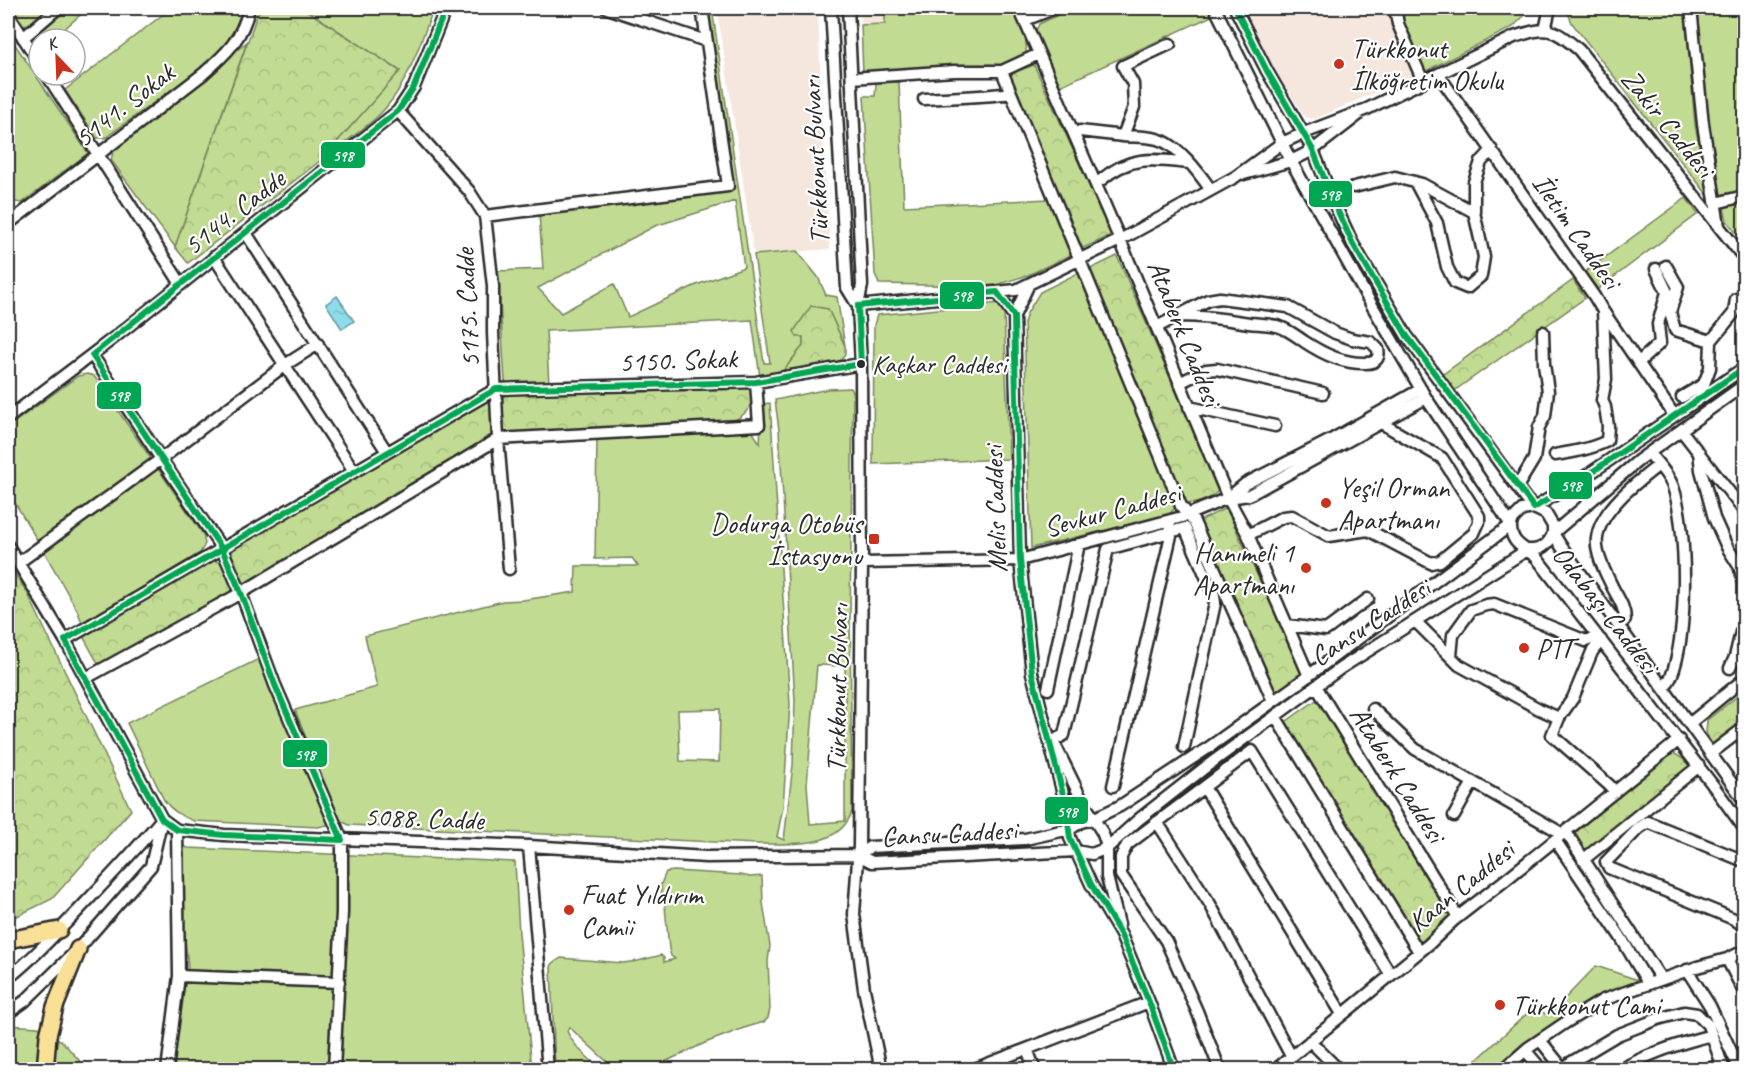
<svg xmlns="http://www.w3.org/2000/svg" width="1752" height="1077" font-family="Caveat,sans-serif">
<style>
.built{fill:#f5e7de}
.grass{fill:#c1db92;stroke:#76835e;stroke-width:1.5;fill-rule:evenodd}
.forest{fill:url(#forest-crowns);stroke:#76835e;stroke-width:1.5}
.water{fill:url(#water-ripples);stroke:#66959e;stroke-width:1.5}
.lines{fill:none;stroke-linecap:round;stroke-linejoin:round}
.minor-casing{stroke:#2b2b2b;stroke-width:15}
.highway-casing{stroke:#2b2b2b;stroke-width:20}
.minor{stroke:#fff;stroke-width:10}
.highway{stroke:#fadf96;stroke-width:15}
.bus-1-casing{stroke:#fff;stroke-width:10}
.bus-1{stroke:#00a651;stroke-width:6}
.poi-dot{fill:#c8321e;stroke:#fff;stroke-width:2}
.bus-dot{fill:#2b2b2b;stroke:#fff;stroke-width:2}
.labels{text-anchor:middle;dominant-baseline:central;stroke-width:4.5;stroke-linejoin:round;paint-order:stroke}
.bus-label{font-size:26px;fill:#2b2b2b;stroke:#fff;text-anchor:start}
.poi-label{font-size:28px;fill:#2b2b2b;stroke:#fff;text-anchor:start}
.street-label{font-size:28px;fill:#2b2b2b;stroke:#fff}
.line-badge{stroke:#fff;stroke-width:2}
.badge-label{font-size:16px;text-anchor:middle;font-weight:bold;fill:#fff}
</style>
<defs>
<pattern id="forest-crowns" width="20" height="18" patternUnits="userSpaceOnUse" patternTransform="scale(1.5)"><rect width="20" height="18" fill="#c1db92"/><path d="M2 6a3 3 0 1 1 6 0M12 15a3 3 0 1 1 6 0" fill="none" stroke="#a6bc7e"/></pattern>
<pattern id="water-ripples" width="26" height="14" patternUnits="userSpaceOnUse" patternTransform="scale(1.5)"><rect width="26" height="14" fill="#8ddcea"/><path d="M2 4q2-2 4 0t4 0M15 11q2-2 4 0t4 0" fill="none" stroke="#7abdc9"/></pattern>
</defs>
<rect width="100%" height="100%" fill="#fff"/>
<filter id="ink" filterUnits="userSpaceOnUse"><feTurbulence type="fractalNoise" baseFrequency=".0167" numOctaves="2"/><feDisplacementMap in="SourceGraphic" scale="12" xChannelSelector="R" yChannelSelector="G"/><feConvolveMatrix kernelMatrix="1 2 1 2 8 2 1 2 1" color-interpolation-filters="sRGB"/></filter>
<g filter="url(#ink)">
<path class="built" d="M717 8H818L822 124 830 249 754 255Z
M860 8H885V24L861 25Z
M1243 8H1389L1400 49 1412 76 1315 119 1308 118 1303 115 1265 53Z"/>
<path class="grass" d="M11 8H47L31 23 24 25Z
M65 8H88L53 39H39V53L31 41 33 37Z
M165 8H243L231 37 212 60 105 138H97L65 90 170 9Z
M303 8H434C419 44 408 87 379 115 361 132 339 146 320 161L400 71Z
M706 8H712L764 363H770L754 255 797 251 818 277 826 295 837 297 845 346 828 309 803 337V346L779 376 760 377 752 320 546 331 549 384 507 385 505 381 498 271 543 269 539 213 732 186ZM735 201 744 267 694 286 628 317 614 284 561 313 538 288 655 226Z
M885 8H1012C1018 22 1032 43 1024 58L999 67 863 73 861 25 885 24Z
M1073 8H1208L1212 16 1060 86 1035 33 1039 24Z
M1398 8H1532L1513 27 1422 73 1411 50Z
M1566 8H1685L1695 125 1710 198 1582 36 1572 23Z
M1698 8H1744V191L1720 197 1708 135Z
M8 34 88 153 22 203 9 201 8 198Z
M247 42 175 247 111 160 114 148Z
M899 82 904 206 1049 199 1073 254 1028 275 996 285 978 286 879 284 875 274 864 96H875L876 83Z
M1686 198 1698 214 1598 289 1585 272Z
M1744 202V243L1727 221 1724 207Z
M1080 272 1177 505 1169 515 1031 548 1024 323 1027 313 1040 292Z
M1000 303 1004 312 1009 459 873 464 874 325 877 315Z
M87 374 94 376 203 534 205 544 200 553 83 625 77 610 46 555 8 491V427L78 376Z
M851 388 853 392 850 618 852 811C840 850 789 843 757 844L349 825 339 820 295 710 377 687 365 636 503 601 523 600 575 592 576 566H638L632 558 595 559 597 439 750 428 760 443 762 404 770 403 790 704 783 807 777 837 784 840 793 765 795 701 779 430 775 400 828 389ZM817 665 845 666V821L810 824 807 784ZM720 709 719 762 680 761 678 710Z
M261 658 332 822 327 825 318 827 194 821C181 816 172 811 164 800L127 723Z
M183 846 188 848 515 862 519 933 532 1069 168 1070 188 967 179 883 178 851Z
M674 871 741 875 750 877 762 876 763 903 770 946 768 961 770 1009 768 1018 764 1022 744 1028 705 1043 671 1059 652 1069H615L569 1027 567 1031C574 1047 588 1058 601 1069H555L551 968 552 964 561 958 623 963 638 961 661 955 664 958V962L675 959 671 956 669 949 665 906 661 893V884L666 872Z
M1596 966 1638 980 1564 1018 1492 1069 1466 1070 1535 1006 1548 1016Z
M8 1025 38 1027 62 1041 87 1069H8Z"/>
<path class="forest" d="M262 8H303L400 71 320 161 188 263 175 247 257 15Z
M1034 65 1112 235 1081 249 1008 74Z
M1117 256 1219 490C1210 500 1197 505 1184 503L1090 269Z
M1573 280 1585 298 1454 391 1442 375Z
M811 306 828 309 845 346V355L841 360 832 364 779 376 803 346V337H797L794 331Z
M751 386C756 404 747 415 731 422L504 433 501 431 502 399 504 395 509 393Z
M484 399 489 400 492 403V433L488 441 242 586C236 574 227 561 234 548Z
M1226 508 1299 665 1300 673 1299 677 1272 694 1199 521Z
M211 559 221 563 233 587 230 595 100 667 84 638 88 631Z
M8 564 27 592 131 810 52 899 17 916H8Z
M1744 691V721L1713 746 1706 733 1707 720Z
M1322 696 1452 915 1421 944 1284 723Z
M1672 752 1683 759 1691 768 1586 851 1574 832Z"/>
<path class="water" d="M337 296 354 321 342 329 326 304Z"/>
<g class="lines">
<g class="minor-casing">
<path id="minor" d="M607 8 706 41
M831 8 847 288 858 306
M848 8 862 285 858 306 861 364 862 563 859 846 854 914 864 989 881 1070
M1019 8 1120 240 1228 498 1248 535 1309 676
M1215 8 1291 161 1363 290 1426 398 1511 525C1510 543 1523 547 1536 557L1712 784 1744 828
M1235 8 1267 71 1313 150 1334 203 1353 244 1407 336 1526 499 1534 508 1546 514 1553 526V533L1561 546 1744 800
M1395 8 1398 24 1423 81
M1691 8 1703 124 1719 226
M8 14 39 62
M1025 20 1055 8
M1545 30 1550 8
M23 38 58 8
M1170 44 1123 66 1133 84 1134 107 1123 136C1134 137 1146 136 1157 139 1178 144 1199 173 1211 190
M1002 71 1181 506 1194 522 1273 701
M1438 74 1594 296 1603 311 1674 415
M47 75 181 284
M852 78 954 71H1002L1039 54
M924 99C953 97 983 97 1011 93
M398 111 469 191 485 216 493 286V333L498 439 509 569
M1080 131 1123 136
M1244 174 1291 161 1313 150 1357 116
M1101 180C1130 155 1153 159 1189 163
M1415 182 1437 223 1447 267 1455 283 1467 288 1481 276 1484 257 1474 212V182L1481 162 1492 150
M1354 187 1395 177 1422 184 1474 212
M1716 203 1744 196
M485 216 728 186 702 8
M8 224 203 74C226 54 243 38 249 8
M246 233 387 452
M214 257 354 471
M1666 266 1678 287 1670 312 1675 330 1711 341 1734 313 1736 299
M997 292 1014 316 1020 560 1032 673 1066 806 1070 838 1091 884 1121 935 1149 1002 1174 1070
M858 306 1016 290 1120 240 1235 177 1282 143 1304 133 1367 109 1514 37C1548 26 1552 27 1579 50L1744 258
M1014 316 1029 284
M1157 327 1208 300 1220 298 1288 307 1335 333 1352 339 1371 342 1378 349C1380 358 1376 363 1366 363 1344 364 1323 354 1305 342 1296 336 1288 329 1277 326 1268 324 1258 324 1249 323 1226 319 1203 316 1179 316
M92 355 161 459 222 549 241 593 275 685 342 840V912L334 1070
M1639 362 1660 343 1658 324 1667 292 1656 269
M1179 383 1206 370 1217 369 1323 393
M1682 397 1704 384 1710 368 1711 341
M1189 407 1275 426
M8 418 115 337 398 111 414 87 446 8
M1681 430 1744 511
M1699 452 1701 470 1714 518 1727 547 1739 566 1744 582
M1649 453C1657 463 1669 475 1673 487 1688 529 1688 636 1671 677 1669 681 1666 685 1664 689
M1555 455C1573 452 1591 449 1607 441L1608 426 1605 407 1602 400 1606 379 1603 312
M1517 487 1534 459 1539 427 1545 416 1548 391 1544 364 1543 332
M1228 498 1249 495 1426 398
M1248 535 1283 517 1292 516 1329 536 1368 530 1431 563 1440 561 1474 533 1479 522V516L1442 458 1381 423
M8 546 65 640 162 819 177 830 224 835 529 846 706 857 858 855
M18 563 161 459 285 365 318 344
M862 563 1020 560 1182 517 1228 498 1245 484 1329 441 1421 389
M1415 621 1459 665 1539 709 1559 718 1552 735 1609 785 1615 792
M1287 625 1326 630 1368 599
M1618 626 1625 620C1625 605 1616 596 1610 582 1604 570 1595 552 1597 538 1600 510 1637 482 1659 465
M65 640 496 389 756 382 861 364
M1451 656 1453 635 1471 610 1486 605 1494 604 1586 641 1597 636
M1730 668 1735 657 1741 632 1744 629
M86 678 241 593 498 439 759 425 756 382
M1316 686 1458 917
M1048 689 1079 544
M1373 709 1415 749 1563 834
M1275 716 1419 952
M1559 718 1573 698 1592 652 1601 640
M1689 724 1744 679
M1053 741 1064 735 1108 549 1185 528 1214 595 1215 603 1184 747
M1056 747 1082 800 1102 832 1105 840 1107 848V877L1119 924
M1710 754 1744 728
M1113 786 1172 531 1170 527
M1204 787 1342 1014
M1454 816 1473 782
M1157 822 1210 904 1291 1056
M1566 832 1661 979
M1555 840 1620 936 1648 983
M529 846 548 1070
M858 855 872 862 1076 851 1092 854 1107 848 1138 820 1207 766 1341 668 1527 550C1540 551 1549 545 1553 533L1639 460 1744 385
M858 855 870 847 1025 839 1070 829 1081 822 1093 819 1120 806 1208 748 1292 688 1511 525 1513 519 1522 510 1534 508 1592 472 1744 368
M1583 860 1699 766
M1744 861 1648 822 1639 828 1606 862 1609 868 1734 919 1744 926
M1727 959 1744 992
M1687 970 1710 1006 1740 1070
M179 976 339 982
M8 978C31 961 52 937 72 917 102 885 132 854 160 821
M8 1013 25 1001 78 949 151 866 162 819
M1540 1040 1564 1070
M1310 1041 1339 1070
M1027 1049 1035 1070
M1526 1051 1542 1070
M1564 1069 1570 1063 1617 1035 1658 1019 1684 1012 1697 1014 1708 1025 1724 1070
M167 1070 179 976 177 830
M972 1070 1149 1002
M1220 1070 1197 1011 1166 941 1121 875V857L1127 845 1252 751 1391 975
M1275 1070 1429 944 1454 920 1504 881 1679 740
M1503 1070 1528 1048 1565 1023 1603 1000 1697 967 1727 959 1744 951
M1620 1070C1649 1053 1680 1043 1712 1035
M1704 1070 1722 1065"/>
</g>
<g class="highway-casing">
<path id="highway" d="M8 940 59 930
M45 1070 48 1036 55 1007 78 949"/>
</g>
<use href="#minor" class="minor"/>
<use href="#highway" class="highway"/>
<g class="bus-1-casing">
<path id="bus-1" d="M1235 8 1267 71 1313 150 1334 203 1353 244 1407 336 1534 508 1592 472 1744 368
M222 549 241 593 275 685 342 840 224 835 177 830 162 819 65 640Z
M222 549 92 355 398 111 414 87 446 8
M222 549 496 389 756 382 861 364 858 306 997 292 1014 316 1020 560 1032 673 1066 806 1070 838 1091 884 1121 935 1149 1002 1174 1070"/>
</g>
<use href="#bus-1" class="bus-1"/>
</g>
</g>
<g class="poi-dot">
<circle cx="1339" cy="64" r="6"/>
<circle cx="1326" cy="503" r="6"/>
<rect x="868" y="533" width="12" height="12" rx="3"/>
<circle cx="1306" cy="568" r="6"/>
<circle cx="1524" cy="648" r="6"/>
<circle cx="569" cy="910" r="6"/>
<circle cx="1500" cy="1005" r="6"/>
</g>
<circle class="bus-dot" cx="861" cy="364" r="5"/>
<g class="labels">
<g class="bus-label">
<text x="872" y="364">Kaçkar Caddesi</text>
</g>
<g class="poi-label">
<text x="1351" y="48">Türkkonut<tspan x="1351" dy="32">İlköğretim Okulu</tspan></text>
<text x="1338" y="487">Yeşil Orman<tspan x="1338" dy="32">Apartmanı</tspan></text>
<text x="862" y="523" text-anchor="end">Dodurga Otobüs<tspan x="862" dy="32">İstasyonu</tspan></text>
<text x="1294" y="552" text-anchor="end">Hanımeli 1<tspan x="1294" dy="32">Apartmanı</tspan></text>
<text x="1536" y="648">PTT</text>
<text x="581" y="894">Fuat Yıldırım<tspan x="581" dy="32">Camii</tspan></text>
<text x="1512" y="1005">Türkkonut Cami</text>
</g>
<g class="street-label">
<text transform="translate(124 105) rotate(-38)">5141. Sokak</text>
<text transform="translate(1668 123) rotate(51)">Zakir Caddesi</text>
<text transform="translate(815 160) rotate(-93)">Türkkonut Bulvarı</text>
<text transform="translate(234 212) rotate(-38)">5144. Cadde</text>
<text transform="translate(1577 231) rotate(55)">İletim Caddesi</text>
<text transform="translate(467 308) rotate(-93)">5175. Cadde</text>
<text transform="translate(1185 333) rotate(68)">Ataberk Caddesi</text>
<text transform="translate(678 360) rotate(-2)">5150. Sokak</text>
<text transform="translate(995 509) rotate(-92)">Melis Caddesi</text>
<text transform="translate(1112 510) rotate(-15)">Sevkur Caddesi</text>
<text transform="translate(1606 609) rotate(52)">Odabaşı Caddesi</text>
<text transform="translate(1370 622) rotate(-33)">Cansu Caddesi</text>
<text transform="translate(837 688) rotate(-89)">Türkkonut Bulvarı</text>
<text transform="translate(1398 774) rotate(58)">Ataberk Caddesi</text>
<text transform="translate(424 818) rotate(2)">5088. Cadde</text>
<text transform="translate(949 833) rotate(-3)">Cansu Caddesi</text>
<text transform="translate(1461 886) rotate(-39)">Kaan Caddesi</text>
</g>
</g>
<g class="line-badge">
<rect x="320" y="141" width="46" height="28" rx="6" fill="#00a651"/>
<rect x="1308" y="180" width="45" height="28" rx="6" fill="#00a651"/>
<rect x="939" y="281" width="46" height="29" rx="6" fill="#00a651"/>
<rect x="96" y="381" width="46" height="29" rx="6" fill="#00a651"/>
<rect x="1548" y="471" width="45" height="29" rx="6" fill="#00a651"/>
<rect x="282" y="739" width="46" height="29" rx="6" fill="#00a651"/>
<rect x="1044" y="796" width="45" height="29" rx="6" fill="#00a651"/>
</g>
<g class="badge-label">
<text x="343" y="161">598</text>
<text x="1330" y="200">598</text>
<text x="962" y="301">598</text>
<text x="119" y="401">598</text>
<text x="1571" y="491">598</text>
<text x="305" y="760">598</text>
<text x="1067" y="817">598</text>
</g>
<rect width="1752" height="1077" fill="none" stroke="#fff" stroke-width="30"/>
<rect x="15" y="15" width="1722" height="1047" fill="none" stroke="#2b2b2b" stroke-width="2" filter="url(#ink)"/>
<g transform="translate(57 57) rotate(337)"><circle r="28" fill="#ffffff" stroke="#aaaaaa" stroke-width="1.5"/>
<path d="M0-4.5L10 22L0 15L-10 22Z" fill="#c8321e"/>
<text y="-9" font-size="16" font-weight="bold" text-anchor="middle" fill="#2b2b2b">K</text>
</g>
</svg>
